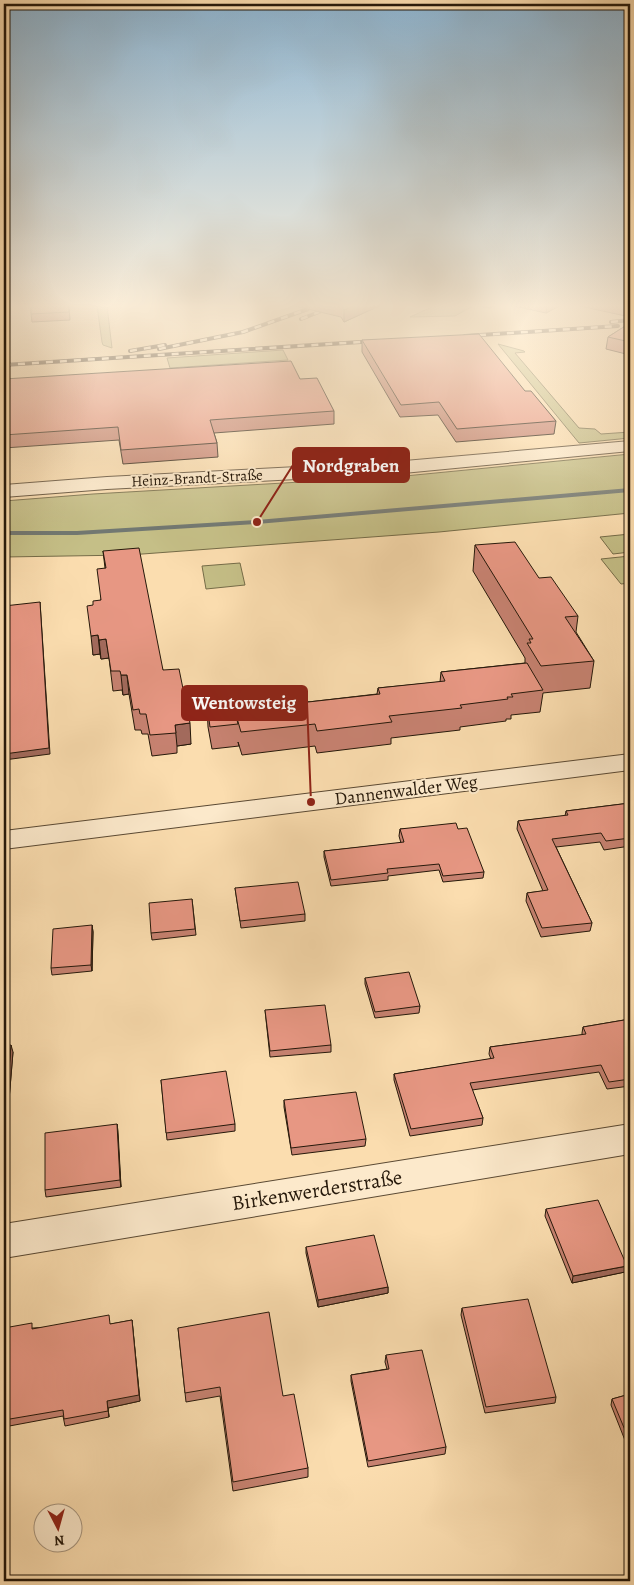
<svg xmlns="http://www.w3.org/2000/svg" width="634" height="1585" font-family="Alegreya,serif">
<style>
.green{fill:#c5bf87;stroke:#756c48}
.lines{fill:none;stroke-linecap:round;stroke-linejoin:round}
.stream{fill:#727872;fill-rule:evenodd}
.minor-casing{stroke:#5a4933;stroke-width:2}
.minor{fill:#fce9cb;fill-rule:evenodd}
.rail-casing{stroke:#25180a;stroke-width:4}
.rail{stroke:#fce9cb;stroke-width:2.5;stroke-dasharray:7;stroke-linecap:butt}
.wall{fill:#c78271;stroke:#25180a}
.shaded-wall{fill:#a26a5c;stroke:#25180a}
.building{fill:#e79783;stroke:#25180a}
.labels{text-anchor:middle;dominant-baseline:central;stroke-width:4;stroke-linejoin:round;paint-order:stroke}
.far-street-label{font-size:15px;fill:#25180a;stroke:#fce9cb}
.street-label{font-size:18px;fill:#25180a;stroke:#fce9cb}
.near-street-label{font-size:21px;fill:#25180a;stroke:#fce9cb}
.leader{fill:none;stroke:#8f2418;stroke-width:2}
.callout-dot{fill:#8f2418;stroke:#fce9cb;stroke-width:2}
.callout{fill:#8f2418;stroke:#8f2418;stroke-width:2}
.callout-label{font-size:19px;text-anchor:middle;font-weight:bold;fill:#fff}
</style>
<rect width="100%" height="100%" fill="#fbddaf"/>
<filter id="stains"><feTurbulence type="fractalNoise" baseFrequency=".004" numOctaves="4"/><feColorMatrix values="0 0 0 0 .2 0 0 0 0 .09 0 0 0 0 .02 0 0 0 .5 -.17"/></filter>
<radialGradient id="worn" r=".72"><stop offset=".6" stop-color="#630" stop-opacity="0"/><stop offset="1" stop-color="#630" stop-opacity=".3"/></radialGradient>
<path class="green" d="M97 306H107L112 348 103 345 102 342Z
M434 306H473L455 316 410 317Z
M498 344 524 351 525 352 515 353 579 428 595 429 601 434 630 432V438L579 443Z
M283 350 288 360 170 368 167 358Z
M630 454V513L439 532 129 555 4 557V501L93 494 405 476Z
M630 534V552L613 554 600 537Z
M630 556V583L621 584 601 559Z
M240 563 245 585 206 589 202 566Z"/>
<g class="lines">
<path class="stream" d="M630 488V492L257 524 77 535H4V531H77L257 520Z"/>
<g class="minor-casing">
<path id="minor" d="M630 441V451L393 474 107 489 4 497V485L107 477 393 462Z
M630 754V770L4 849V831Z
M630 1124V1154L4 1258V1224Z"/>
</g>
<use href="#minor" class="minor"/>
<g class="rail-casing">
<path id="rail" d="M301 319 319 312
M611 322 630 320
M465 336 618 326
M159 349 243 332 308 309
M130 351 165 345
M4 365 376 341"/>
</g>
<use href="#rail" class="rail"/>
</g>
<path class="wall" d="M69 306 70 320 32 322 31 314Z
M295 306H379L344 322 341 317Z
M478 306H494L490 308Z
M514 306H559L546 313Z
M580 306H630V317Z
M630 323V355L606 349 608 337Z
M362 340 525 391 556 421 554 434 456 442 438 415 400 417 362 352Z
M4 379H300L334 411V424L214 433 217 443 218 457 123 464 119 440 4 448Z
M475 545 539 578 578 616 576 632 594 661 590 688 543 693 540 712 511 715V719H506V721L460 727V730L391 738V744L317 753 315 746 242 755 238 742 239 746 212 749 208 727 207 705 308 702 377 694 378 688 440 682 441 672 525 663V658L473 571Z
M103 551 163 670 191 744 177 746V753L152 756 148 734H142L141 730H135L129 694 123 695 122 690 113 691 109 658 101 659 100 654 93 655V605L101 600 105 568Z
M630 803V846L604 850 600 842 556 847 592 923 590 931 541 937 526 901 527 893 543 891 517 829 518 821 565 816 566 811Z
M400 829H458L484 872 483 878 443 882 439 870 388 876V880L331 886 324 857V851L401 843 399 836Z
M235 888 305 914V921L241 928Z
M192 899 196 935 152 940 151 933Z
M92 925 93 932 92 971 52 975 51 968Z
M365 978 420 1006 419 1013 375 1018 365 984Z
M265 1010 331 1045V1052L270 1057Z
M630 1019V1086L607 1089 599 1072 472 1090 483 1118 482 1125 410 1136 394 1080V1074L491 1059 489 1054 490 1047 582 1035V1033L583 1027Z
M4 1046 13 1052 8 1112H4Z
M161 1080 235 1124V1131L167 1140Z
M284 1100 366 1139 365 1146 292 1155 284 1107Z
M117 1124 121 1187 46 1197 45 1190Z
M546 1209 627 1266 625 1272 572 1283 545 1216Z
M306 1247 388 1287V1293L318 1307 306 1253Z
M462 1308 556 1397 555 1403 485 1413 461 1315Z
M132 1320 140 1401 108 1408 109 1417 65 1426 63 1416 4 1427V1328H33L111 1324Z
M178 1328 283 1396 308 1468V1477L233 1491 220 1396 186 1402Z
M386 1355 446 1447 445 1454 368 1467 351 1381V1375L387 1369 385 1362Z
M630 1394V1453L611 1405 612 1399Z"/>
<path class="shaded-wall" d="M354 306H379L344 322V310Z
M547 306H559L546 313Z
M40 602 50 754 4 760V754Z
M98 635 100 654 93 655 91 636Z
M106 639 109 658 101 659 99 640Z
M121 675H127L129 694 123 695Z
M190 723 191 744 177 746 175 725Z
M92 925 93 932 92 971 91 965Z
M11 1045 13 1052 8 1112 6 1105Z
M117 1124 118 1131 121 1187 120 1180Z
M627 1266 625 1272 572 1283 573 1276Z
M388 1287V1293L318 1307V1300Z
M132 1320 140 1401 108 1408 109 1417 107 1401Z"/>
<path class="building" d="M31 306H69V312L31 314Z
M342 306H354L344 310Z
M630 323V342L608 337Z
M479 334 525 391H531L556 421 457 429 439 402 401 405 362 340Z
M291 361 300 379 317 378 334 411 210 420 217 443 121 450 118 427 4 435V379Z
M515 542 539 578 551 577 578 616 565 617 594 661 541 666 527 643H531L529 639H533L475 545Z
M139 548 163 670 179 669 190 723 175 725 176 733 150 735 146 714H140L139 709 133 710 127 675H121L120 671H111L106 639 99 640 98 635 91 636 87 606 93 605V601L101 600 97 569 106 568 103 551Z
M40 602 49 748 4 754V606Z
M527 663 543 690 511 694 513 697H507L508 699 460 705 462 708 389 716 392 722 317 731 315 724 241 732 234 708 238 724 210 727 207 705 233 702 234 705 306 697 308 702 380 694 378 688 445 681 441 672Z
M630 803V838L606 841 601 833 552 839 592 923 542 928 527 893 548 890 518 821 568 815 566 811Z
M456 823 458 829 467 828 484 872 443 876 439 864 387 869 388 873 331 880 324 851 404 842 400 829Z
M298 882 305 914 240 921 235 888Z
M192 899 195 929 151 933 149 903Z
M92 925 91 965 51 968 53 929Z
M409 972 420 1006 375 1012 365 978Z
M325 1005 331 1045 270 1051 265 1010Z
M630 1019V1079L609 1082 601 1065 470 1083 483 1118 411 1129 394 1074 494 1058 490 1047 586 1034 583 1027Z
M11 1045 6 1105H4V1046Z
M226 1071 235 1124 166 1133 161 1080Z
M356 1092 366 1139 291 1148 284 1100Z
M117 1124 120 1180 45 1190V1133Z
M598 1200 627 1266 573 1276 546 1209Z
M374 1235 388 1287 318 1300 306 1247Z
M528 1299 556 1397 486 1407 462 1308Z
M269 1312 283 1396 294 1394 308 1468 233 1482 220 1387 185 1393 178 1328Z
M109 1315 110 1324 132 1320 139 1395 107 1401 108 1411 64 1419 63 1410 4 1420V1328L32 1323V1329Z
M422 1350 446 1447 368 1461 351 1375 389 1369 386 1355Z
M630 1394V1442L612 1399Z"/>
<linearGradient id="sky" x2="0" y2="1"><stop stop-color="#8db6d4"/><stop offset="0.58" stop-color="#fdf0db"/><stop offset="1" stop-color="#fdf0db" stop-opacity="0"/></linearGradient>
<rect width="634" height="528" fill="url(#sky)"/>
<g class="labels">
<g class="far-street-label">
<text transform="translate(197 478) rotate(-3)">Heinz-Brandt-Straße</text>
</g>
<g class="street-label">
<text transform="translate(406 790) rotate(-7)">Dannenwalder Weg</text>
</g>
<g class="near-street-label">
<text transform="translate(317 1190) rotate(-9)">Birkenwerderstraße</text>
</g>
</g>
<path class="leader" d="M257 522L293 465M311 802L307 703"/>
<g class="callout-dot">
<circle cx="257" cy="522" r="5"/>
<circle cx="311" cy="802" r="5"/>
</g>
<g class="callout">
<rect x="293" y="448" width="116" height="34" rx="5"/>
<rect x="182" y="686" width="125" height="34" rx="5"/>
</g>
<g class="callout-label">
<text x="351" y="472">Nordgraben</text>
<text x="244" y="709">Wentowsteig</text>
</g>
<rect width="634" height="1585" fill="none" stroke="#fbddaf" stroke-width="20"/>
<rect x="5" y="5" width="624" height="1575" fill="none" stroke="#25180a" stroke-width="2.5"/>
<rect x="10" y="10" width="614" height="1565" fill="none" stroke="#25180a"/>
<g transform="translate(58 1528) rotate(174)"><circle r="24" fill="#fce9cb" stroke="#a6957e"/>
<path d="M0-4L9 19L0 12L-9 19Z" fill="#8f2418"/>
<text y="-8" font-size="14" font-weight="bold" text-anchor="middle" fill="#25180a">N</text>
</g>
<rect width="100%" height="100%" filter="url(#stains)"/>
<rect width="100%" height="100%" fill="url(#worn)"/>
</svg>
